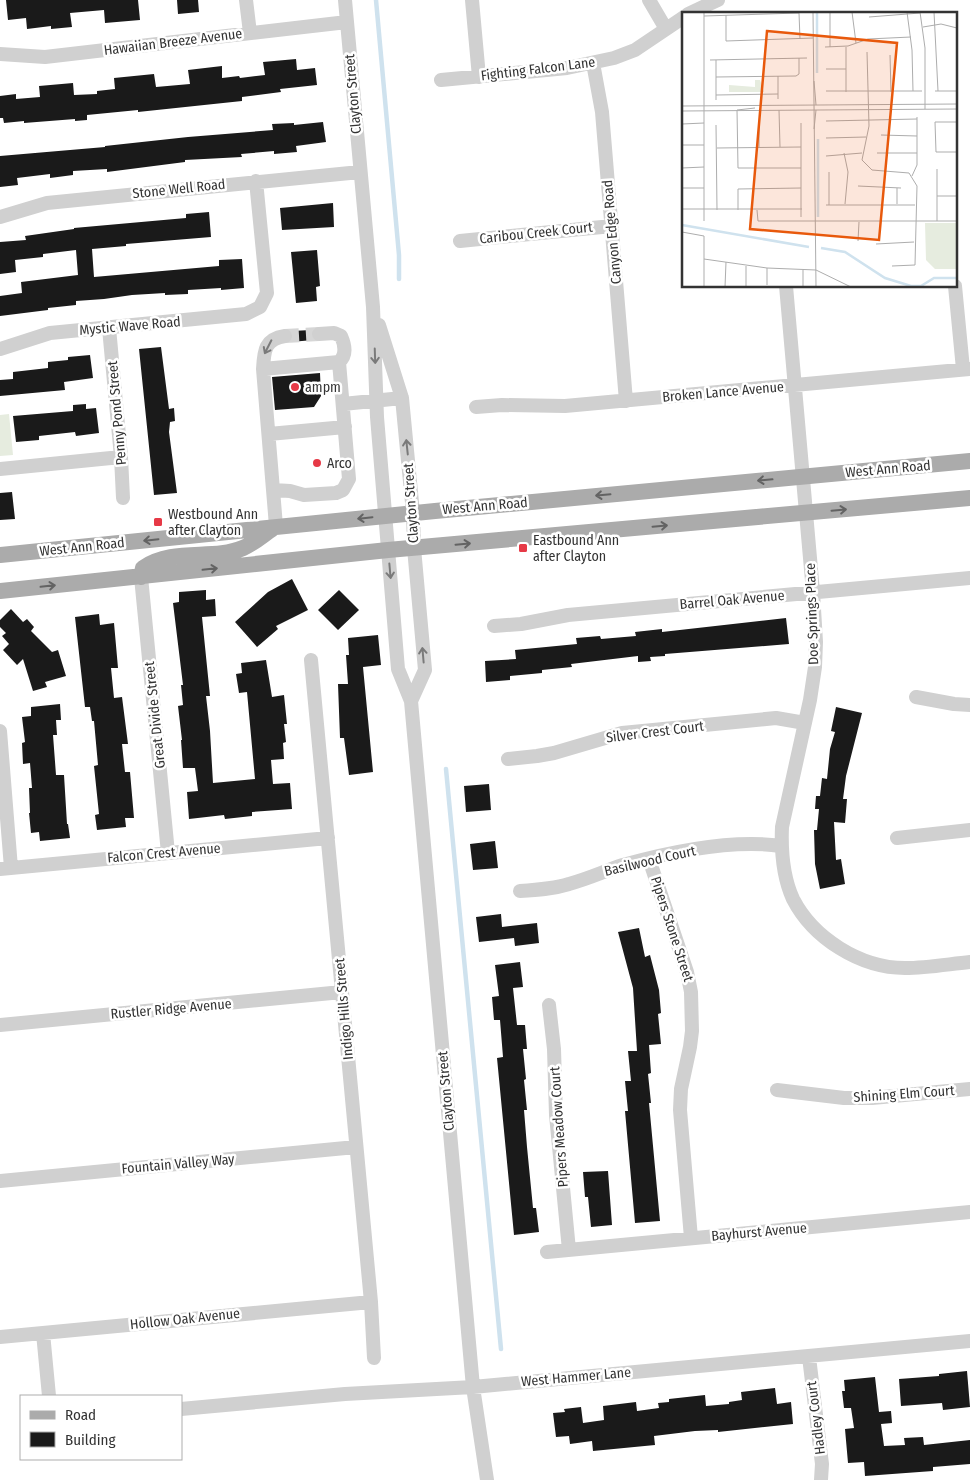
<svg xmlns="http://www.w3.org/2000/svg" width="970" height="1480" font-family="'Fira Sans Condensed',sans-serif">
<style>
.green{fill:#e6ecdf}
.lines{fill:none;stroke-linecap:round;stroke-linejoin:round}
.stream{stroke:#cfe2ee;stroke-width:4.5}
.building{fill:#1a1a1a}
.minor-tunnel{stroke:#d6d6d6;stroke-width:14;stroke-dasharray:14 7;stroke-linecap:butt}
.minor{stroke:#d0d0d0;stroke-width:14}
.major{stroke:#ababab;stroke-width:16}
.oneway{stroke:#7a7a7a}
.oneway2{stroke:#636363}
.poi-dot{fill:#e63946;stroke:#fff;stroke-width:2}
.labels{text-anchor:middle;dominant-baseline:central;stroke-width:5;stroke-linejoin:round;paint-order:stroke}
.street-label{font-size:14px;fill:#333;stroke:#fff}
.poi-label{font-size:14px;fill:#333;stroke:#fff;text-anchor:start}
.inset-river{fill:none;stroke:#cfe2ee;stroke-width:2.5}
.inset-road{fill:none;stroke:#adadad;stroke-width:1}
.view{fill:#e8590c;fill-opacity:0.15;stroke:#e8590c;stroke-width:2.5}
.inset-edge{fill:none;stroke:#333;stroke-width:2.5}
</style>
<rect width="100%" height="100%" fill="#fff"/>
<path class="green" d="M9 414 13 455 0 456V415Z"/>
<g class="lines">
<path class="stream" d="M376 0 399 255V279
M446 769 501 1349"/>
</g>
<path class="building" d="M6 0H138L140 20 105 23 104 10 70 13 72 27 51 29V26L27 29 26 18 8 20Z
M177 0H198L199 12 178 14Z
M296 59 297 70 315 68 317 85 280 89 281 92 242 97V101L138 112V110L87 115V120L75 121V119L24 123V121L4 123 3 118H0V96L16 94V99L40 97 39 86 73 83 74 95 97 94V91L115 89 114 78 154 74 156 87 190 84 188 70 222 66V78L239 76 240 78 265 75 263 62Z
M323 122 326 142 296 146 297 152 274 154V151L241 154 242 157 185 160V162L107 172V169L73 171V175L50 178V174L17 178 18 185 0 187V156L105 147V146L188 137 273 130 272 124 294 123V125Z
M333 203 334 227 282 230 280 208Z
M209 212 211 237 126 244V246L92 249 94 277 219 266V260L242 259 244 288 221 290V288L188 290V294L165 295V293L132 295 104 299 76 301V305L48 308V310L0 316V296L22 293 21 282 78 275 76 250 43 254V257L15 260 16 272 0 274V242L26 240 25 236 74 229V228L186 218V214Z
M317 250 320 286 316 287 317 301 296 303 291 252Z
M311 330 310 335 313 340 291 342 293 338 292 331Z
M161 347 169 409 174 408 175 421 170 422 169 432 177 493 154 495 139 349Z
M90 355 93 378 64 382 65 390 0 396V380L13 379V372L48 368V362L68 360V357Z
M320 373 321 396 314 407 275 410 272 377Z
M86 404V409L96 408 99 433 76 436 75 432 39 436V440L16 442 13 416 73 411V405Z
M12 492 15 519 0 520V493Z
M292 579 308 610 276 626 278 629 257 647 235 622 268 592Z
M206 590V600L215 599 216 616 202 617 210 696H206L210 731 213 783 255 779 247 692 239 693 236 674 242 673 241 663 266 660 272 697 284 695 287 724H284L286 742 283 743 284 759 271 760 273 784 290 783 292 809 252 812V816L225 819 224 815 189 819 187 792 198 791 195 768H183L181 740H182L178 706 183 705 181 685H183L173 603 179 602V592Z
M339 590 359 610 338 630 318 610Z
M11 609 23 622 27 619 34 627 31 631 52 652 58 650 66 676 45 682 47 687 33 691 23 659 17 665 3 650 9 644 2 636 6 633 0 627V620Z
M99 614 100 625 114 623 118 668H111L114 698 122 697 128 744H122L125 772H130L134 818H125L126 827 97 830 95 815 99 814 94 766 98 765 94 721H92L90 707H85L75 617Z
M786 618 789 644 665 654V656L650 657 651 661 638 662V656L571 664 572 667 542 670V673L510 676V680L486 682 485 661 516 659 515 650 577 644 576 638 600 636 601 639 636 636 635 632 662 629V632Z
M378 635 381 665 363 667 373 772 349 775 344 738H340L338 684H348L346 655H349L348 638Z
M60 704 61 720H56L57 735H53L56 775H64L67 824H68L70 838 40 841 39 832 31 833 29 813H30L29 788H32L30 763 23 764 22 743 25 742 22 717 31 716V707Z
M836 707 862 713 846 776 843 799H847L845 823 834 822 836 860 841 859 845 884 820 889 815 864 814 830H817L819 809H815L816 796H820L822 778 827 779 830 749 835 732 831 731Z
M489 784 491 810 466 812 464 786Z
M495 841 498 868 473 870 470 844Z
M501 914 502 927 537 923 539 943 515 946 514 938 479 942 476 917Z
M639 928 645 957 650 955 659 990 661 1013 658 1014 661 1044 649 1045 651 1073 648 1074 651 1103H649L660 1221 635 1223 625 1111H628L625 1081H631L628 1051H637L633 988 618 932Z
M520 962 523 987 513 988 517 1025H525L527 1049H523L526 1079 524 1080 527 1110H524L527 1147 533 1208H536L539 1232 514 1235 497 1058 503 1057 500 1020H494L492 997 499 996 495 965Z
M608 1171 612 1225 591 1227 588 1197H585L583 1172Z
M967 1371 970 1407 943 1410 942 1403 901 1406 899 1379 939 1376V1374Z
M875 1377 879 1412 891 1411 892 1423 881 1424 884 1446 905 1445 904 1438 923 1437 924 1445 970 1440V1464L933 1467V1471L865 1476 864 1462 848 1463 845 1429 854 1428 851 1408H844L842 1391H845L844 1380Z
M775 1388 777 1404 791 1402 793 1424 718 1432V1430L695 1431 654 1436 655 1445 593 1451 592 1441 570 1444 569 1436 556 1437 553 1413 565 1412 564 1409 581 1407 583 1423 604 1420 603 1406 636 1402 637 1411 659 1408 658 1403 669 1402V1399L705 1395 706 1406 729 1404V1402L742 1400 741 1392Z"/>
<g class="lines">
<path class="minor-tunnel" d="M285 336 319 334"/>
<path class="minor" d="M246 0 250 33
M345 0 373 307 377 417 398 669 411 701 473 1387 487 1480
M472 0 479 77
M649 0 666 29
M688 14 718 0
M0 54 45 57 347 22
M593 63 602 112 626 401
M441 80 567 68 614 58 635 50 684 17
M0 217 47 203 360 172
M460 241 612 226
M786 286 813 592 816 642 815 667 810 700 782 827C781 851 783 877 793 899 813 938 860 968 905 968 927 968 949 964 970 962
M955 286 963 369
M379 325 402 398 413 513 414 548 425 670 411 701
M109 328 121 457 123 498
M0 349 50 333 246 314 260 307 267 293 256 181
M263 369 339 362
M343 404 402 398
M476 407 502 405 565 406 970 369
M269 434 345 427
M0 469 121 457
M273 490 290 491 304 495 336 493 343 490 349 479 339 362C347 355 345 345 341 336L334 333 319 334
M276 526 263 369C264 350 265 339 285 336
M141 577 168 853
M494 626 521 624 568 615 970 578
M311 660 371 1302 374 1358
M916 697 954 704 970 705
M0 731 11 868
M508 759 537 756 554 753 622 733 776 718 805 723
M897 838 970 830
M649 859 687 972 691 992 692 1031 690 1047 681 1089 680 1110 691 1238
M0 869 328 838
M520 891C537 890 553 889 569 884 588 879 605 871 623 865 670 852 733 839 781 846
M549 1005 554 1049 556 1115 569 1250
M0 1025 342 992
M777 1090 844 1098H872L970 1089
M0 1181 356 1147
M547 1252 970 1212
M43 1333 49 1396
M0 1337 371 1302
M809 1357 822 1464 821 1480
M181 1409 345 1394 473 1387 970 1341"/>
<path class="major" d="M0 555 435 511 970 461
M141 577 143 568C174 547 212 561 243 548 253 544 263 535 272 529
M0 591 388 550 970 498"/>
</g>
<defs><path id="oneway-shaft" d="M-6 0H5M1.5-3L5.5 0L1.5 3" fill="none" stroke-width="1.6" stroke-linecap="round" stroke-linejoin="round" transform="scale(1.25)"/></defs>
<g class="oneway">
<use href="#oneway-shaft" transform="translate(268 347) rotate(117)"/>
<use href="#oneway-shaft" transform="translate(375 356) rotate(88)"/>
<use href="#oneway-shaft" transform="translate(407 447) rotate(-96)"/>
<use href="#oneway-shaft" transform="translate(390 571) rotate(85)"/>
<use href="#oneway-shaft" transform="translate(423 655) rotate(-95)"/>
</g>
<g class="oneway2">
<use href="#oneway-shaft" transform="translate(765 480) rotate(175)"/>
<use href="#oneway-shaft" transform="translate(603 495) rotate(175)"/>
<use href="#oneway-shaft" transform="translate(839 510) rotate(-5)"/>
<use href="#oneway-shaft" transform="translate(365 518) rotate(174)"/>
<use href="#oneway-shaft" transform="translate(660 526) rotate(-5)"/>
<use href="#oneway-shaft" transform="translate(151 540) rotate(174)"/>
<use href="#oneway-shaft" transform="translate(463 544) rotate(-5)"/>
<use href="#oneway-shaft" transform="translate(210 569) rotate(-6)"/>
<use href="#oneway-shaft" transform="translate(48 586) rotate(-6)"/>
</g>
<g class="poi-dot">
<circle cx="295" cy="387" r="5"/>
<circle cx="317" cy="463" r="5"/>
<rect x="153" y="517" width="10" height="10" rx="2.5"/>
<rect x="518" y="543" width="10" height="10" rx="2.5"/>
</g>
<g class="labels">
<g class="street-label">
<text transform="translate(173 42) rotate(-7)">Hawaiian Breeze Avenue</text>
<text transform="translate(538 69) rotate(-7)">Fighting Falcon Lane</text>
<text transform="translate(353 94) rotate(-95)">Clayton Street</text>
<text transform="translate(179 189) rotate(-6)">Stone Well Road</text>
<text transform="translate(612 232) rotate(-95)">Canyon Edge Road</text>
<text transform="translate(536 233) rotate(-6)">Caribou Creek Court</text>
<text transform="translate(130 326) rotate(-5)">Mystic Wave Road</text>
<text transform="translate(723 392) rotate(-5)">Broken Lance Avenue</text>
<text transform="translate(117 413) rotate(-95)">Penny Pond Street</text>
<text transform="translate(888 469) rotate(-5)">West Ann Road</text>
<text transform="translate(411 503) rotate(-94)">Clayton Street</text>
<text transform="translate(485 506) rotate(-5)">West Ann Road</text>
<text transform="translate(82 547) rotate(-6)">West Ann Road</text>
<text transform="translate(732 600) rotate(-5)">Barrel Oak Avenue</text>
<text transform="translate(812 614) rotate(-92)">Doe Springs Place</text>
<text transform="translate(155 715) rotate(-96)">Great Divide Street</text>
<text transform="translate(655 732) rotate(-7)">Silver Crest Court</text>
<text transform="translate(164 853) rotate(-5)">Falcon Crest Avenue</text>
<text transform="translate(650 861) rotate(-13)">Basilwood Court</text>
<text transform="translate(672 929) rotate(72)">Pipers Stone Street</text>
<text transform="translate(171 1009) rotate(-5)">Rustler Ridge Avenue</text>
<text transform="translate(344 1009) rotate(-95)">Indigo Hills Street</text>
<text transform="translate(446 1091) rotate(-95)">Clayton Street</text>
<text transform="translate(904 1094) rotate(-4)">Shining Elm Court</text>
<text transform="translate(559 1127) rotate(-94)">Pipers Meadow Court</text>
<text transform="translate(178 1164) rotate(-5)">Fountain Valley Way</text>
<text transform="translate(759 1232) rotate(-5)">Bayhurst Avenue</text>
<text transform="translate(185 1319) rotate(-6)">Hollow Oak Avenue</text>
<text transform="translate(576 1377) rotate(-5)">West Hammer Lane</text>
<text transform="translate(816 1418) rotate(-97)">Hadley Court</text>
</g>
<g class="poi-label">
<text x="305" y="387">ampm</text>
<text x="327" y="463">Arco</text>
<text x="168" y="514">Westbound Ann<tspan x="168" dy="16">after Clayton</tspan></text>
<text x="533" y="540">Eastbound Ann<tspan x="533" dy="16">after Clayton</tspan></text>
</g>
</g>
<g transform="translate(682 12)">
<rect width="275" height="275" fill="#fff"/>
<path d="M73 68H78L82 80H47V73L73 75ZM243 211H275V257H253L244 248Z" fill="#e6ecdf"/>
<path class="inset-river" d="M135 61V0M136 127V205M0 213 127 235M139 236 163 240 203 266 229 274H239L252 266H275"/>
<path class="inset-road" d="M131 0 134 275M148 0V35M170 0 174 31M225 0 230 38 231 79M238 0 243 36V97M252 0 256 79M44 3V29L131 26M22 4 117 1 118 27M187 5 238 1M241 15 259 12 275 16M143 35 166 34 186 27 229 25M164 35V80M185 40 187 114 180 148 190 158 227 161 235 174 233 253 210 254M208 43 209 80M28 48 125 46M34 48V88M144 57H164M34 65 114 64 117 62V46M132 69 134 93M144 79H240M253 79H275M34 83 96 82M96 87V64M0 94 275 92M55 98 56 156H119M55 98 73 96M97 98 98 135M0 99 275 97M144 109 235 107M275 110H253L254 140H275M119 111V205M0 112 22 111M34 113 35 198M132 117 134 98M199 123 235 124M144 126 184 125M0 133H22M77 135V112M35 136 119 135M162 141 166 160 163 192M195 141H235M144 144 180 141M0 156 22 155M255 157V209M230 164 235 153V105M176 174 219 176M0 176H22M215 176V192M255 184H275M144 193H233M147 193V160M0 197H120M56 198V177L119 176M75 198 76 209H275M22 209V0M0 220 22 224V275M176 229 177 210M194 232 232 230M22 247 85 256 134 258 169 275M64 254V275M85 256V273M121 258V275M43 275 44 250"/>
<path class="view" d="M85 19 215 31 197 228 68 217Z"/>
<rect width="275" height="275" class="inset-edge"/>
</g>
<rect x="20" y="1395" width="162" height="65" fill="#ffffff" stroke="#adadad"/>
<rect x="30" y="1411" width="25" height="8" fill="#ababab" stroke="#adadad"/>
<text x="65" y="1420" font-size="15" fill="#333333">Road</text>
<rect x="30" y="1432" width="25" height="15" fill="#1a1a1a" stroke="#adadad"/>
<text x="65" y="1445" font-size="15" fill="#333333">Building</text>
</svg>
